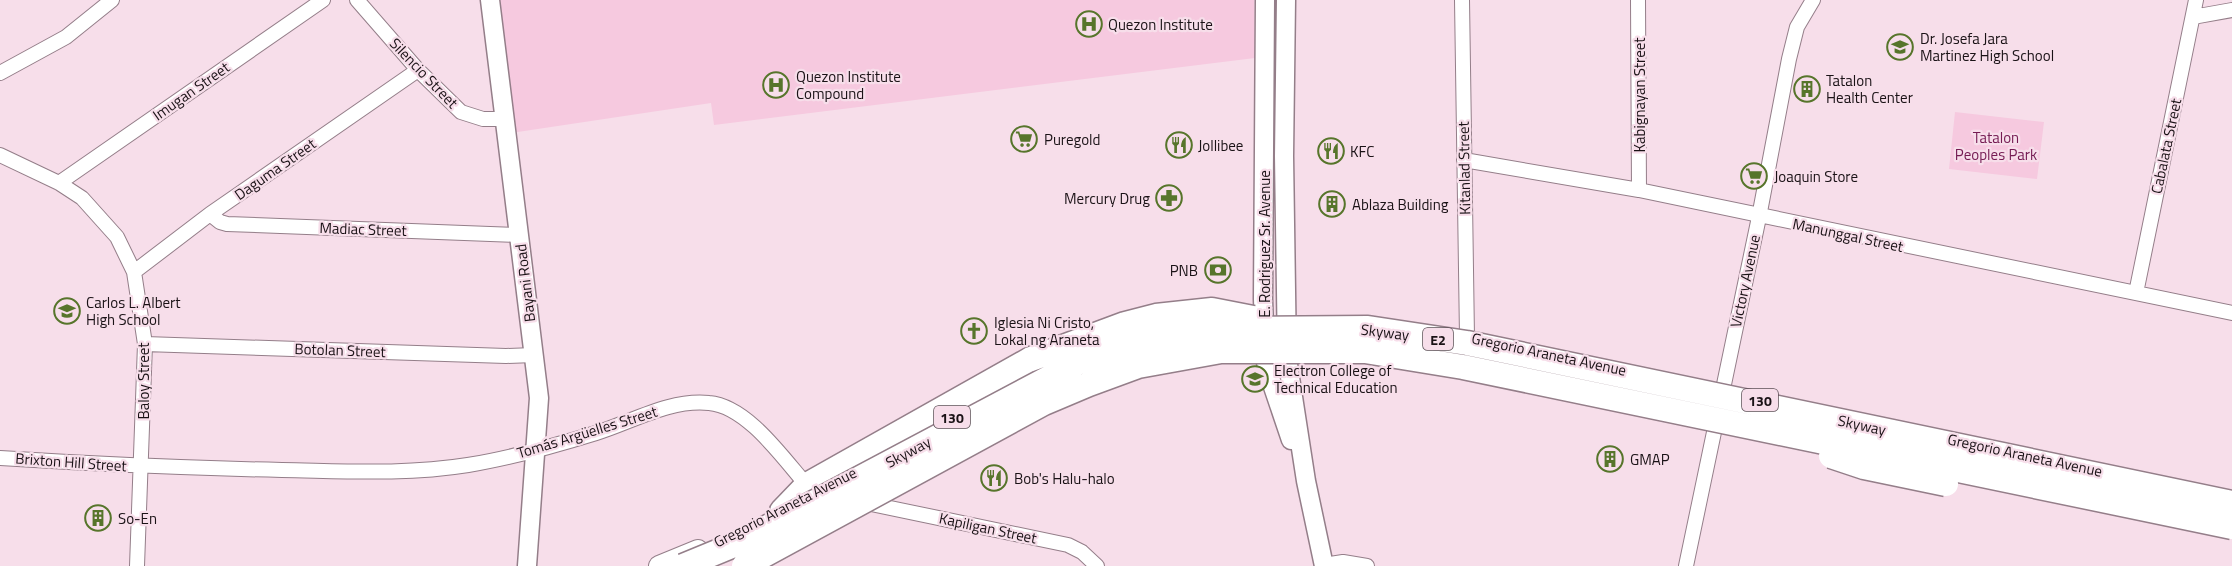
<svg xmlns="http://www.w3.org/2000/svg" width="2232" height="566" font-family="'Titillium Web',sans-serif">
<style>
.green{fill:#f6c9df}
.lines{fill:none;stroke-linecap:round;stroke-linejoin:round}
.street-casing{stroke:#947e89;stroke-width:16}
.secondary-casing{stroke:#947e89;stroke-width:21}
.primary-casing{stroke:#947e89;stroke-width:22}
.highway-casing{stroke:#947e89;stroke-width:27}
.street{stroke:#fff;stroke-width:14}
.secondary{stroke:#fff;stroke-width:18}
.primary{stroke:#fff;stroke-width:20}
.highway{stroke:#fff;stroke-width:24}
.highway-bridge-casing{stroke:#947e89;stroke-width:27;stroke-linecap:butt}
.highway-bridge{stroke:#fff;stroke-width:24}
.labels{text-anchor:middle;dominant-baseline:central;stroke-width:4.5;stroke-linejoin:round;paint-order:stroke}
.shield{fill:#f7deea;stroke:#5c4f56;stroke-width:1.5}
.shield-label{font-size:14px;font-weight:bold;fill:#1a1216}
.poi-label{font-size:15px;fill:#1a1216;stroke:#f7deea;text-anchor:start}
.street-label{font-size:15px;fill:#1a1216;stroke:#f7deea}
.park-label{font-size:15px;fill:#751b53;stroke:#f7deea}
</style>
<rect width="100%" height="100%" fill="#f7deea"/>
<path class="green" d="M495 0H1254L1255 58 714 125 711 103 511 133Z
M1955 112 2044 122 2037 179 1949 169Z"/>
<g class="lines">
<g class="street-casing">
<path id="street" d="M357 0 418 70 461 112 483 119H504
M1462 0 1467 337
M1638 0 1639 190
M2193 17 2232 10
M0 73 66 37 112 0
M0 155 59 183 82 198 117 237 134 272 145 344 137 566
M1464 160 1639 190 2232 313
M59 183 323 0
M210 214 220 222 227 224 519 235
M134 272 210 214 418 70
M2136 293 2196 0
M145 344 506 356 534 355
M0 458C94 464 188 468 282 470 344 471 406 475 468 465 511 458 554 446 596 433 632 422 669 399 709 403 748 406 785 461 810 489
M871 504 1068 545 1082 552 1097 566
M1324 565 1343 562 1367 566
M1686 566 1759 217 1789 59 1797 27 1813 0"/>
</g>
<g class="secondary-casing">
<path id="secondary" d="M490 0 539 398 527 566
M1265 0 1263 299 1265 358 1269 375 1291 440
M1286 0 1284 156 1287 358 1306 481 1324 566"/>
</g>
<g class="primary-casing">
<path id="primary" d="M659 566 698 550"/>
</g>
<g class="highway-casing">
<path id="highway" d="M782 511 807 485 1031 359"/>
</g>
<use href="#street" class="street"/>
<use href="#secondary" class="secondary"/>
<use href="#primary" class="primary"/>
<use href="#highway" class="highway"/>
<g class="highway-bridge-casing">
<path id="highway-bridge" d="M1031 359 1125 324 1156 316 1212 310 1253 318
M1831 456 1864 467 1946 484
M683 566 734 545 1077 363 1131 344 1216 329 1368 328 1467 343 2232 503
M744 566 1044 403 1089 384 1138 366 1221 351H1365L1463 367 2232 527"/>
</g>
<use href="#highway-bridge" class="highway-bridge"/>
</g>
<defs>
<g id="hospital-ring" transform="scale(1.35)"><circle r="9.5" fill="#f7deea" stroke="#57752b" stroke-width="1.5"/><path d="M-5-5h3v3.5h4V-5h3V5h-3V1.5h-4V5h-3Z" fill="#57752b"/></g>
<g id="school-ring" transform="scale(1.35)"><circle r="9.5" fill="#f7deea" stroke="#57752b" stroke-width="1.5"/><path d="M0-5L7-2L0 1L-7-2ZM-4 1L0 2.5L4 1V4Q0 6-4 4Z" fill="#57752b"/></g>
<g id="building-ring" transform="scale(1.35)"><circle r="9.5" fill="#f7deea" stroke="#57752b" stroke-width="1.5"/><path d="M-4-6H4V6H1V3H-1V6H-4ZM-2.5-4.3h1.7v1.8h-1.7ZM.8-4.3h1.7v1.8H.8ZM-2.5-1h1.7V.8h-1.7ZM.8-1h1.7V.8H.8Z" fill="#57752b"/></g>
<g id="supermarket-ring" transform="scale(1.35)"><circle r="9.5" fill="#f7deea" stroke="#57752b" stroke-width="1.5"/><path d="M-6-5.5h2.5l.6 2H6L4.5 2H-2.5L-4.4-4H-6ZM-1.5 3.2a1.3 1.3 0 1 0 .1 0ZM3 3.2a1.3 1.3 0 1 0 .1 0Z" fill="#57752b"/></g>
<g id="restaurant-ring" transform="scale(1.35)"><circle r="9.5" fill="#f7deea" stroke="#57752b" stroke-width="1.5"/><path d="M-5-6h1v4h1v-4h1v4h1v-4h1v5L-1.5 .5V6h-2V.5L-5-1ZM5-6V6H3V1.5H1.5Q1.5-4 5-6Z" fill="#57752b"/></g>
<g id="pharmacy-ring" transform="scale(1.35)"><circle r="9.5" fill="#f7deea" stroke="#57752b" stroke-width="1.5"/><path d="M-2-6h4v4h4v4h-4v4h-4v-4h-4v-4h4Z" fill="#57752b"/></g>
<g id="bank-ring" transform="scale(1.35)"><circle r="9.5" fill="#f7deea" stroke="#57752b" stroke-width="1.5"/><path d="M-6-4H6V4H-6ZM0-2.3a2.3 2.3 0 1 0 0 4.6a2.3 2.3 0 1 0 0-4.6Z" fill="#57752b"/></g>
<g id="church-ring" transform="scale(1.35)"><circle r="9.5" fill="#f7deea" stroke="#57752b" stroke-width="1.5"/><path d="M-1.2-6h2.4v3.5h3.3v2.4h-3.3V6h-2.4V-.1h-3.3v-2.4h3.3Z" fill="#57752b"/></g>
<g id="university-ring" transform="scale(1.35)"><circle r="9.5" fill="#f7deea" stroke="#57752b" stroke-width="1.5"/><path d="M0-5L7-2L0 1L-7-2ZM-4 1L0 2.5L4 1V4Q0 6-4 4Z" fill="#57752b"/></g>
</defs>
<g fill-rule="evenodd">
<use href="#hospital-ring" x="1089" y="24"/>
<use href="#school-ring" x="1900" y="47"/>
<use href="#hospital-ring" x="776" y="85"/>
<use href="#building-ring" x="1807" y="89"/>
<use href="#supermarket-ring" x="1024" y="139"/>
<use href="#restaurant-ring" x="1179" y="145"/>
<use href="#restaurant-ring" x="1331" y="151"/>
<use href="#supermarket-ring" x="1754" y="176"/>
<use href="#pharmacy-ring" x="1169" y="198"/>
<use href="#building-ring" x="1332" y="204"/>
<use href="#bank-ring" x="1218" y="270"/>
<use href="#school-ring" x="67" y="311"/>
<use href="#church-ring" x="974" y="331"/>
<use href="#university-ring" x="1255" y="379"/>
<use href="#building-ring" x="1610" y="459"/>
<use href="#restaurant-ring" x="994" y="478"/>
<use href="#building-ring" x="98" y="518"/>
</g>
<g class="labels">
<g class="shield">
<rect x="1423" y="328" width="30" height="22" rx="4.5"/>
<rect x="1742" y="389" width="36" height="22" rx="4.5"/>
<rect x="934" y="406" width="36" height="22" rx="4.5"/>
</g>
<g class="shield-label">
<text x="1438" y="339">E2</text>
<text x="1760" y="400">130</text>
<text x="952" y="417">130</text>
</g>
<g class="poi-label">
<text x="1108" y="24">Quezon Institute</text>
<text x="1920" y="38">Dr. Josefa Jara<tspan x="1920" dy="17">Martinez High School</tspan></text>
<text x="796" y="76">Quezon Institute<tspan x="796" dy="17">Compound</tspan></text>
<text x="1826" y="80">Tatalon<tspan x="1826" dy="17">Health Center</tspan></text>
<text x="1044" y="139">Puregold</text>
<text x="1198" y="145">Jollibee</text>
<text x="1350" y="151">KFC</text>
<text x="1774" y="176">Joaquin Store</text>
<text x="1150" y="198" text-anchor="end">Mercury Drug</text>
<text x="1352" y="204">Ablaza Building</text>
<text x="1198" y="270" text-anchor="end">PNB</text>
<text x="86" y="302">Carlos L. Albert<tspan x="86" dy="17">High School</tspan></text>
<text x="994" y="322">Iglesia Ni Cristo,<tspan x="994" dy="17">Lokal ng Araneta</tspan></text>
<text x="1274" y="370">Electron College of<tspan x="1274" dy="17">Technical Education</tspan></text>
<text x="1630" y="459">GMAP</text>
<text x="1014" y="478">Bob's Halu-halo</text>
<text x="118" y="518">So-En</text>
</g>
<g class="street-label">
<text transform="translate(424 73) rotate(46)">Silencio Street</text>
<text transform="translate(191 91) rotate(-35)">Imugan Street</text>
<text transform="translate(1639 95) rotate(-90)">Kabignayan Street</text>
<text transform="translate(2166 146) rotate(-78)">Cabalata Street</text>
<text transform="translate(1464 168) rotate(-91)">Kitanlad Street</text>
<text transform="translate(275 169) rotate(-35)">Daguma Street</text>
<text transform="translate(363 229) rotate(2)">Madiac Street</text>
<text transform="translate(1848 235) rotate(12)">Manunggal Street</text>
<text transform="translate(1264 244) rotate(-90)">E. Rodriguez Sr. Avenue</text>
<text transform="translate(1745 281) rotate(-78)">Victory Avenue</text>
<text transform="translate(525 283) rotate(-97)">Bayani Road</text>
<text transform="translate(1385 332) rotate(7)">Skyway</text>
<text transform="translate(340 350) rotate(2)">Botolan Street</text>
<text transform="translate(1549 354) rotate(12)">Gregorio Araneta Avenue</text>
<text transform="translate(143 381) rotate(-90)">Baloy Street</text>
<text transform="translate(1862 425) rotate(12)">Skyway</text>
<text transform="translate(587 432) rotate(-17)">Tomás Argüelles Street</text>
<text transform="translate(908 452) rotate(-28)">Skyway</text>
<text transform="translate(2025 455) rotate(12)">Gregorio Araneta Avenue</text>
<text transform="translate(71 462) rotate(4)">Brixton Hill Street</text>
<text transform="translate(785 507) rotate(-27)">Gregorio Araneta Avenue</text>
<text transform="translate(988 528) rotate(12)">Kapiligan Street</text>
</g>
<g class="park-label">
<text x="1996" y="137">Tatalon<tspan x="1996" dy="17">Peoples Park</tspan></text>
</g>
</g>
</svg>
